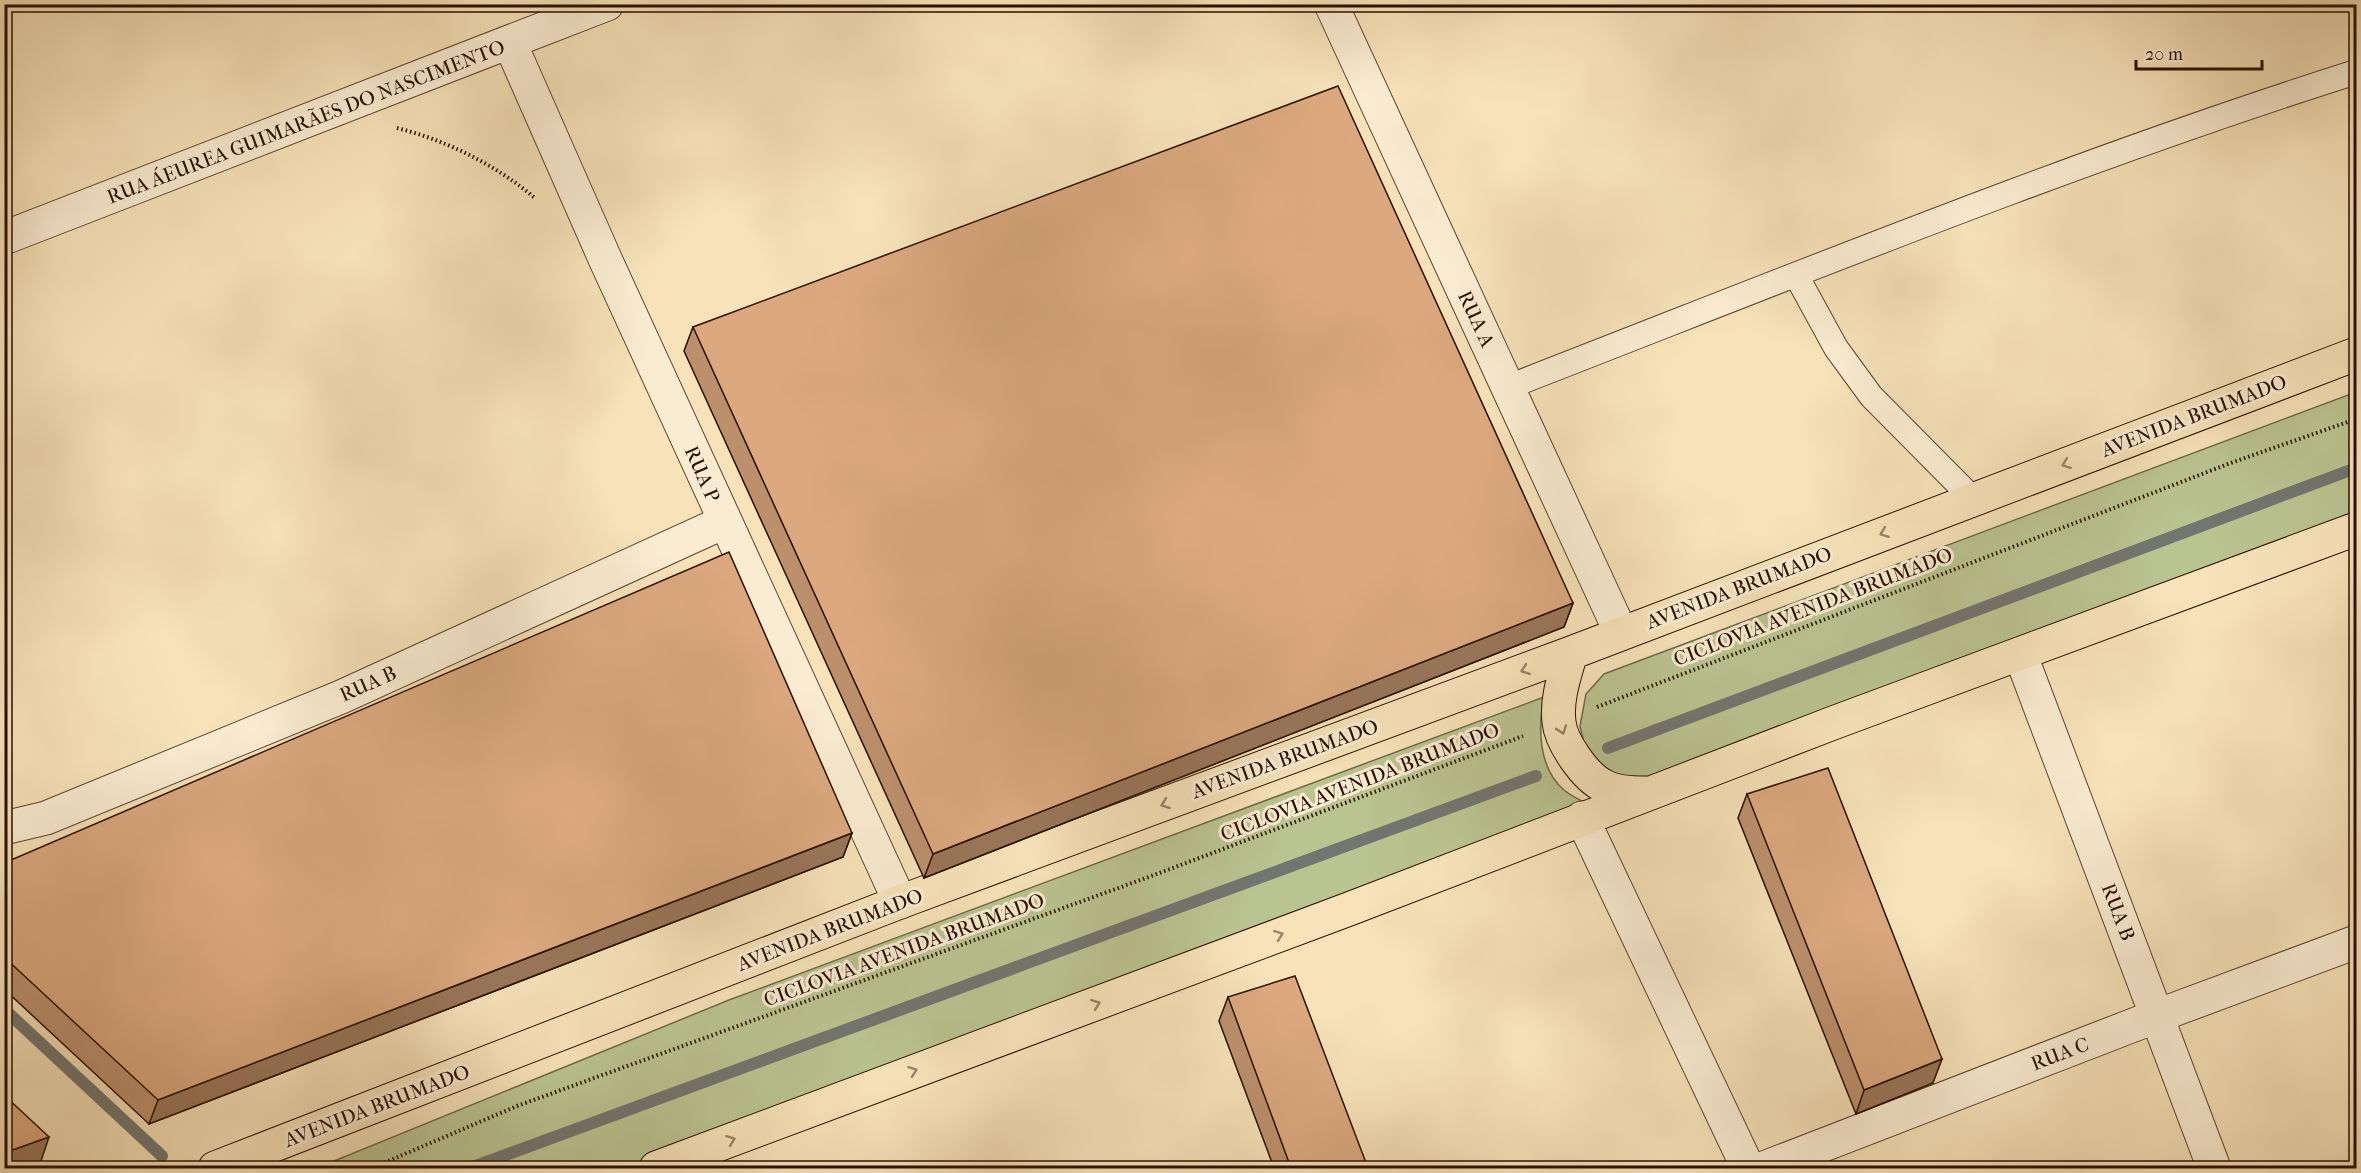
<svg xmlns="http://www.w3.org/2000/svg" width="2361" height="1173" font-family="'IM FELL French Canon',serif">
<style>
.green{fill:#bac491;stroke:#726a48;stroke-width:1.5}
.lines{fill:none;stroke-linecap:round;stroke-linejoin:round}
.stream{stroke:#727670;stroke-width:12}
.service-casing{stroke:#5c442e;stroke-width:26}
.minor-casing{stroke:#5c442e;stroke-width:35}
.tertiary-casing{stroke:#5c442e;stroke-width:35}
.primary-casing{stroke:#290f00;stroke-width:35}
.path{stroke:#290f00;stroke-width:4;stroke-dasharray:1.5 3;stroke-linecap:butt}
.service{stroke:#faecd2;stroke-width:24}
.minor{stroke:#faecd2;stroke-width:33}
.tertiary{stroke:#faecd2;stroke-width:33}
.primary{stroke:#f7e2b9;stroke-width:33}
.wall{fill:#bc906d;stroke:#290f00;stroke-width:1.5}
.shaded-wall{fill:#997659;stroke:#290f00;stroke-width:1.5}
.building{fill:#dba87f;stroke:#290f00;stroke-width:1.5}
.oneway{stroke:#9a8366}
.labels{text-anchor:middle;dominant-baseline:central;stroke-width:6;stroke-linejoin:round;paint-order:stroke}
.street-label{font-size:20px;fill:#290f00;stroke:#faecd2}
</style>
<rect width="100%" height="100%" fill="#f7e2b9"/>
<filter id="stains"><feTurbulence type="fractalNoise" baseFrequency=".00333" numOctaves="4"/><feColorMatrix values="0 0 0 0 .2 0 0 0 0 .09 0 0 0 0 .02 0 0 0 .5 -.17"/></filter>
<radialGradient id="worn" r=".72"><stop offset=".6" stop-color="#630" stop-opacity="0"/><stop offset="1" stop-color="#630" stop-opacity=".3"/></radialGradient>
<path class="green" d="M2356 392V517L1635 786 1602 769 1584 743 1580 726 1586 694 1604 674Z
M1544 697C1538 727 1538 768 1564 790 1572 797 1583 801 1593 807L625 1168H317L729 1000Z"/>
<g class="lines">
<path class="stream" d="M1608 748 2356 468
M4 1009 162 1156
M470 1168 1536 776"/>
<g class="service-casing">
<path id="service" d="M1796 275 1836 348 1871 396 1973 499
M1508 387C1789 278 2069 163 2356 72"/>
</g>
<g class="minor-casing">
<path id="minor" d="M510 43 606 261 900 902
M4 238 607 4
M2021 656 2214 1168
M1582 818 1748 1168
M4 828 46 818 341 697 724 522
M1764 1168 2157 1016 2356 942"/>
</g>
<g class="tertiary-casing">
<path id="tertiary" d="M1331 4 1621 633"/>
</g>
<g class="primary-casing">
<path id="primary" d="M1571 653C1565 674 1556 699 1559 722 1561 742 1585 777 1604 786 1615 792 1632 793 1645 793
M215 1168 900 902 1571 653 2356 354
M656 1168 1349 909 1833 723 2356 529"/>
</g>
<path class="path" d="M397 128C446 140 498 166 536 199
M1597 707 2228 464 2356 419
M372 1168 517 1106 1146 878 1523 736"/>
<use href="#service" class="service"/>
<use href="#minor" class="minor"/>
<use href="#tertiary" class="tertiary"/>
<use href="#primary" class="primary"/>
</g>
<path class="wall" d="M693 327 1573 603 1564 627 924 878 684 351Z
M1747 794 1933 1083 1856 1114 1738 818Z
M852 833 843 857 149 1124 4 989V863Z
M1228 997 1368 1168H1274L1219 1021Z"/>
<path class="shaded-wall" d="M1573 603 1564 627 924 878 933 854Z
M852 833 843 857 149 1124 158 1100Z
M1942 1059 1933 1083 1856 1114 1864 1090Z
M49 1137 41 1161 20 1168H4V1153Z"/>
<path class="building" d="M1338 86 1573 603 933 854 693 327Z
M729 552 852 833 158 1100 4 957V863Z
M1828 768 1942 1059 1864 1090 1747 794Z
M1295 976 1368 1168H1291L1228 997Z
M4 1095 49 1137 4 1153Z"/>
<defs><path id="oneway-chevron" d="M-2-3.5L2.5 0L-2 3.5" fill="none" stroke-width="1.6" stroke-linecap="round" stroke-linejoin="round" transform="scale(1.5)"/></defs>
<g class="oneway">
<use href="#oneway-chevron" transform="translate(2066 464) rotate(159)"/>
<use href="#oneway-chevron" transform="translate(1884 533) rotate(159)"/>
<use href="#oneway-chevron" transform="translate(1525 670) rotate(160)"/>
<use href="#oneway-chevron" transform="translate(1562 730) rotate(71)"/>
<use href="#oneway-chevron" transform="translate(1165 804) rotate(160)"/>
<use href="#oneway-chevron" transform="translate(1279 935) rotate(-20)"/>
<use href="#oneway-chevron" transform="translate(1096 1004) rotate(-20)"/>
<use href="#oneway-chevron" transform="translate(913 1071) rotate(-20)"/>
<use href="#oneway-chevron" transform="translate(731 1140) rotate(-21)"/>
</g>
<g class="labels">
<g class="street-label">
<text transform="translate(306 122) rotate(-21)">RUA ÁEUREA GUIMARÃES DO NASCIMENTO</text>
<text transform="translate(1476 319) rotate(65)">RUA A</text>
<text transform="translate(2194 416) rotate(-21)">AVENIDA BRUMADO</text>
<text transform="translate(702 474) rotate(66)">RUA P</text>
<text transform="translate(1739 588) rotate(-21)">AVENIDA BRUMADO</text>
<text transform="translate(1813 607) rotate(-21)">CICLOVIA AVENIDA BRUMADO</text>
<text transform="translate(368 684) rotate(-24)">RUA B</text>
<text transform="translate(1285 759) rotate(-20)">AVENIDA BRUMADO</text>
<text transform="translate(1360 782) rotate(-21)">CICLOVIA AVENIDA BRUMADO</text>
<text transform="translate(2118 912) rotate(69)">RUA B</text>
<text transform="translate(830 930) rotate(-21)">AVENIDA BRUMADO</text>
<text transform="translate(904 950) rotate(-20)">CICLOVIA AVENIDA BRUMADO</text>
<text transform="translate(2060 1054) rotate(-21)">RUA C</text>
<text transform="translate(377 1106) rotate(-21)">AVENIDA BRUMADO</text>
</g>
</g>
<rect width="2361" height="1173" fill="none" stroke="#f7e2b9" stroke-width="24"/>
<rect x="6" y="6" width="2349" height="1161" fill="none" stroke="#290f00" stroke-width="3"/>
<rect x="12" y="12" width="2337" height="1149" fill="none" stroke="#290f00" stroke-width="1.5"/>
<path d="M2136 60v9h126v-9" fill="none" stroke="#290f00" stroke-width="3"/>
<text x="2145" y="60" font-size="18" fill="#290f00" stroke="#faecd2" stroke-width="4.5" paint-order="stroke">20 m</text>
<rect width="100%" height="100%" filter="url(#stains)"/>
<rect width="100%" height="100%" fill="url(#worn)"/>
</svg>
